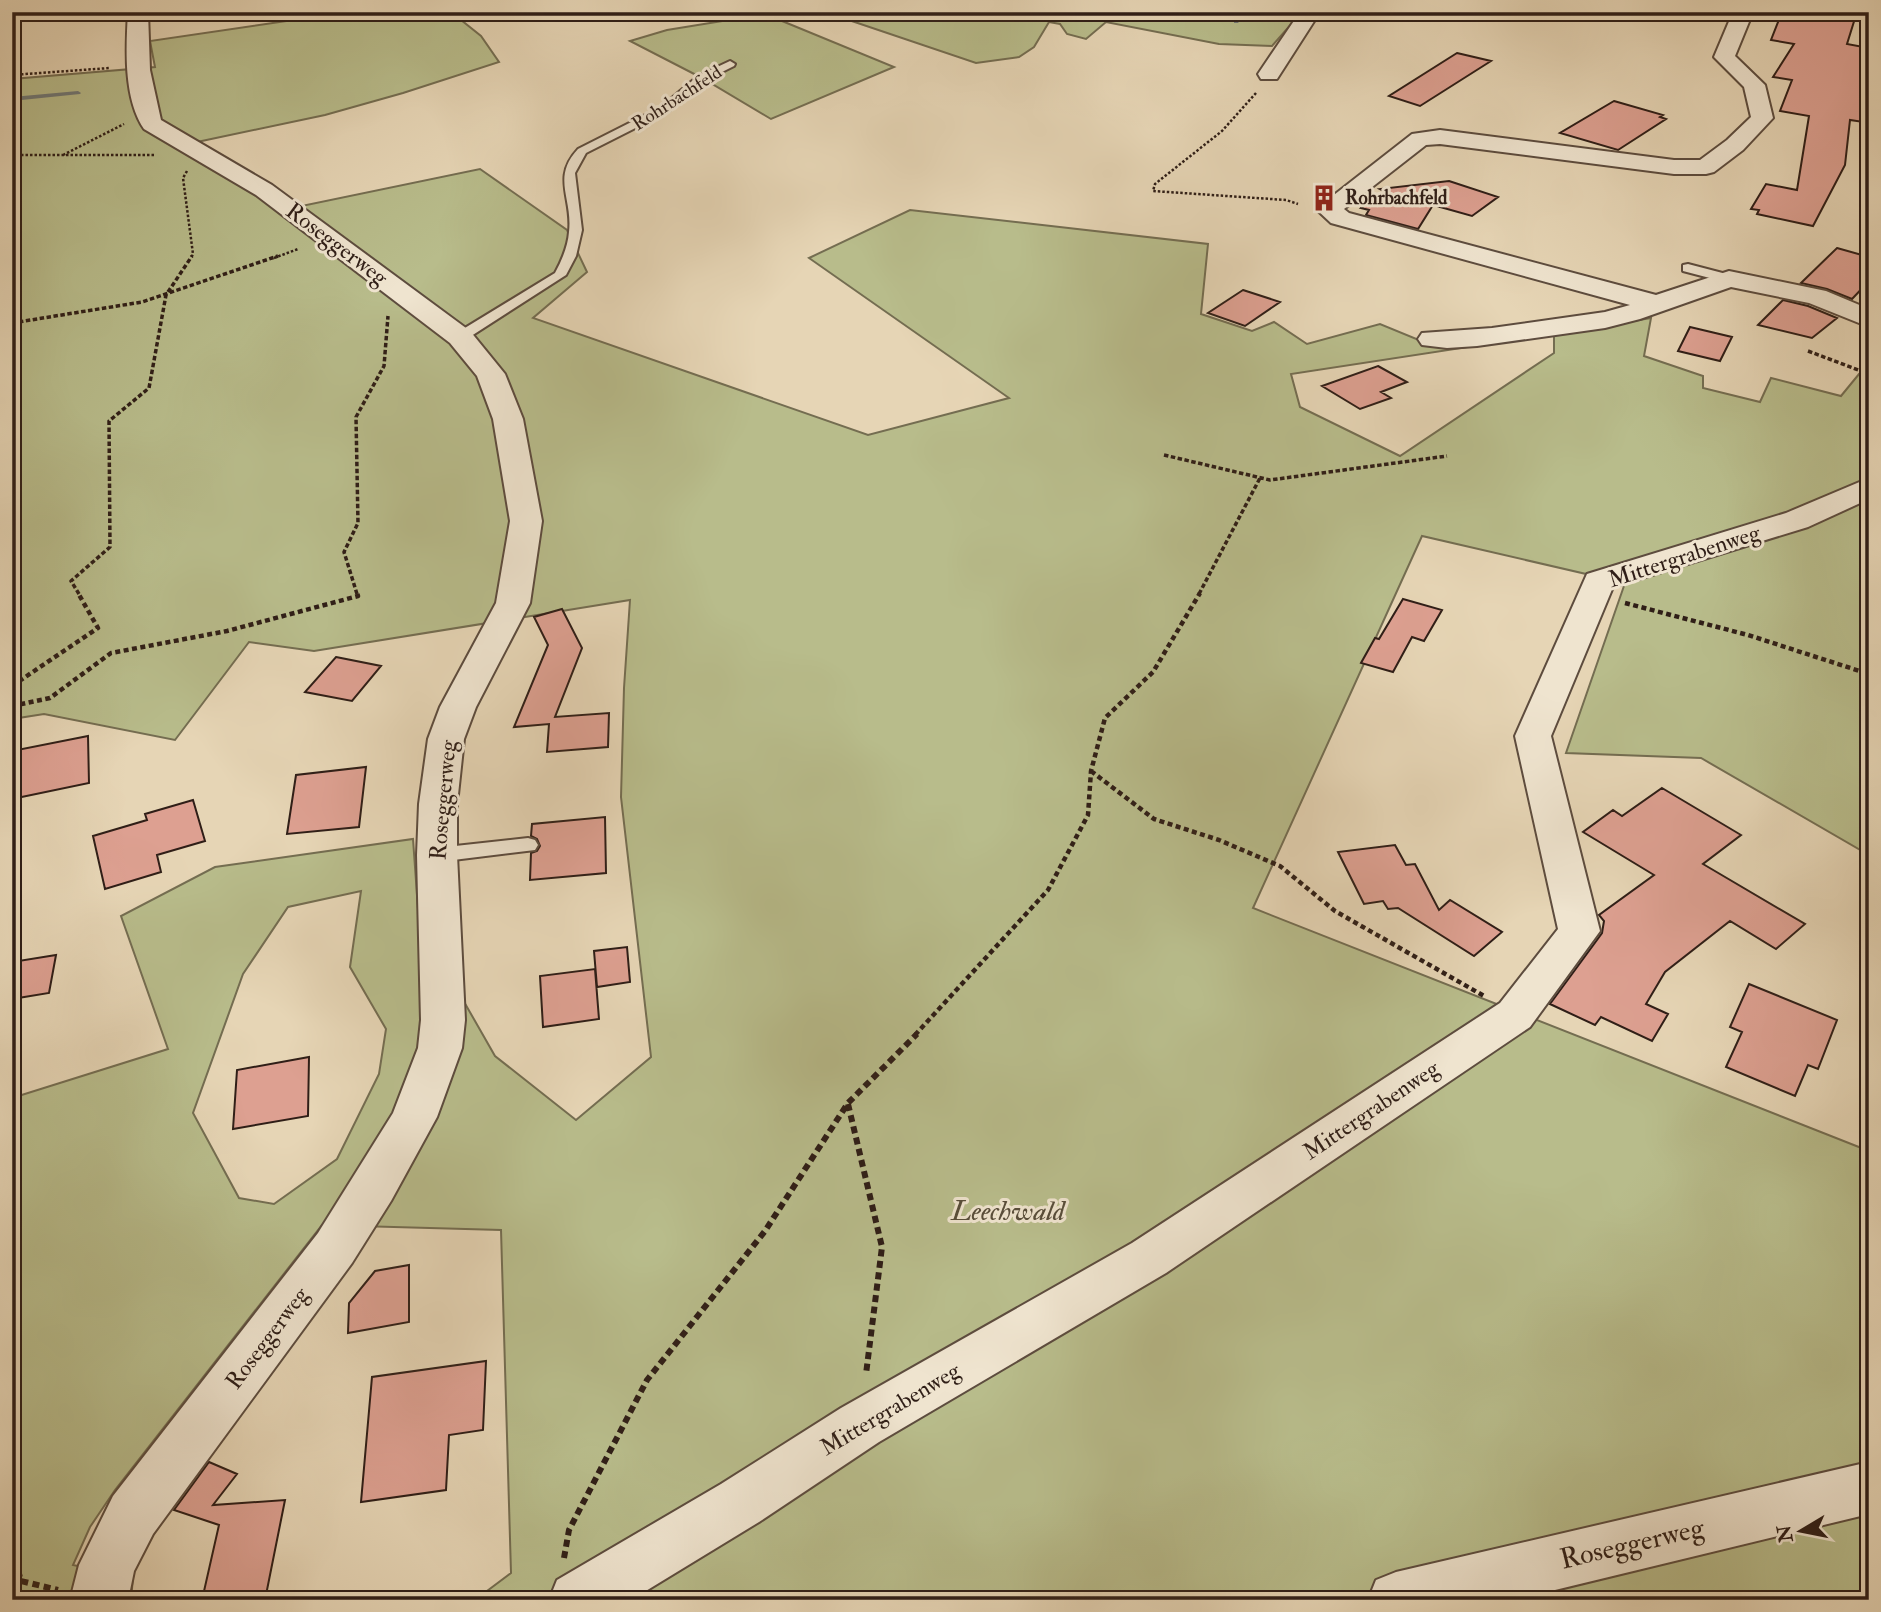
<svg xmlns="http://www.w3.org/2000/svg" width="1881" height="1612" font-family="'IM FELL Double Pica',serif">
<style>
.green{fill:#b8bc8b;stroke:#746d51;stroke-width:2;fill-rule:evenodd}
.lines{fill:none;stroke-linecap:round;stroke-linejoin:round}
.stream{fill:#707978;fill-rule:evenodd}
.building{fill:#dda091;stroke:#2f1e17;stroke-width:2}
.service-casing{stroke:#5d4c3e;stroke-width:4}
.minor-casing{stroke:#5d4c3e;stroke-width:4}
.path-far3{stroke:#2f1e17;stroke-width:2.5;stroke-dasharray:2.5 2;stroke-linecap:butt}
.path-far2{stroke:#2f1e17;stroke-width:3.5;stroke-dasharray:4.5 2.5;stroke-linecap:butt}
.path-far1{stroke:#2f1e17;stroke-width:4.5;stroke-dasharray:5 3.5;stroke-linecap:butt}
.path{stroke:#2f1e17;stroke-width:6;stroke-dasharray:7 4.5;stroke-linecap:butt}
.service{fill:#efe4cf;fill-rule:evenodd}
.minor{fill:#efe4cf;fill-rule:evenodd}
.labels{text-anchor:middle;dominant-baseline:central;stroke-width:6;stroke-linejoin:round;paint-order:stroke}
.far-street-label{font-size:19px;fill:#2f1e17;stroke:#efe4cf}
.far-poi-label{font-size:19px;font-weight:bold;fill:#2f1e17;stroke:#efe4cf;text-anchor:start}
.street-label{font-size:23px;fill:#2f1e17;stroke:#efe4cf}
.near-park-label{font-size:28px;font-style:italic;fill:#584d3a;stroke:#efe4cf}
.near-street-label{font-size:28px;fill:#2f1e17;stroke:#efe4cf}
</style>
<rect width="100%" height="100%" fill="#e6d5b5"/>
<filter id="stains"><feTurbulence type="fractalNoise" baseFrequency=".00286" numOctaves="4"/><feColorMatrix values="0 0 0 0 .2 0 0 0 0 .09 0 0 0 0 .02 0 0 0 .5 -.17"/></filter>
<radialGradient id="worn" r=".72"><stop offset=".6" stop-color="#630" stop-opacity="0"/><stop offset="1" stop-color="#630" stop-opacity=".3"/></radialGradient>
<path class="green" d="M348 12H451L481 36 499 62 403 93 325 115 197 142 297 207 480 169 567 230 587 272 533 318 868 435 1009 398 809 258 910 210 1208 244 1201 314 1252 331 1274 322 1307 344 1380 324 1426 343 1466 340 1468 347 1291 374 1300 407 1400 456 1554 353V334L1651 318 1644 356 1703 376V388L1760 402 1771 378 1841 396 1859 374 1869 373V855L1701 758 1566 753 1625 583 1422 536 1253 908 1869 1151V1600H475L511 1573 501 1230 322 1225 115 1490 90 1527 73 1565 133 1577 131 1600H12V1098L168 1049 121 916 215 867 413 839 419 923 495 1056 576 1120 651 1057 621 797 624 688 630 600 314 651 249 642 175 740 44 714 12 719V79L155 67 150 41ZM361 891 350 967 386 1029 379 1074 337 1159 274 1204 239 1198 193 1113 243 974 288 907Z
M825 12H1302L1272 46 1219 44 1106 22 1086 39 1067 34 1060 24 1049 22 1034 47 1019 57 976 63Z
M765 14 894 67 771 119 702 78 630 41 667 30Z"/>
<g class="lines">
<path class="stream" d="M1242 12H1247L1238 23H1234V21Z
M78 91 81 93 80 94 12 101V97Z"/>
</g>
<path class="building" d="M1782 12H1836L1856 15 1847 44 1869 48V105L1863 122 1850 120 1845 165 1813 226 1757 214 1759 210 1751 209 1766 184 1797 190 1809 116 1780 111 1792 80 1773 77 1794 44 1771 40Z
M1457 53 1491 61 1420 106 1389 96Z
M1614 101 1663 115 1660 117 1666 119 1618 150 1560 133Z
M1449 181 1498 197 1472 216 1433 205 1418 229 1366 215 1369 210 1361 208 1384 191 1380 189Z
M1837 248 1869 257V281L1852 299 1827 289 1801 283Z
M1243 290 1280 302 1245 326 1208 313Z
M1783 300 1808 306 1837 318 1812 338 1758 325Z
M1690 327 1732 337 1720 361 1678 351Z
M1378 366 1407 382 1381 392 1391 398 1360 409 1322 386Z
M1403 599 1442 610 1424 641 1412 637 1393 672 1361 663 1375 638 1379 639Z
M562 609 582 648 555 717 609 713 608 747 547 752 549 724 514 727 548 645 534 617Z
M336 657 381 666 352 701 305 692Z
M88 736 89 783 12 799V751Z
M366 767 359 827 287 834 296 775Z
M1662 788 1741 835 1703 864 1805 924 1776 949 1730 921 1665 972 1646 1004 1668 1014 1652 1041 1601 1017 1595 1025 1550 1004 1602 933 1604 921 1599 915 1654 875 1583 832 1613 810 1622 816Z
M193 800 205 841 157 855 161 872 105 889 93 836 147 820 145 814Z
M605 817 606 873 530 880 531 853 537 851 540 846 537 839 531 836 532 824Z
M1395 845 1406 865 1415 864 1439 910 1450 900 1502 932 1474 956 1398 908 1388 909 1383 901 1364 904 1338 852Z
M627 947 630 982 597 987 594 951Z
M56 955 49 993 12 999V962Z
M595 969 599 1019 543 1027 540 976Z
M1749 984 1837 1020 1818 1069 1808 1065 1795 1096 1726 1067 1742 1032 1730 1027Z
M309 1057 308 1116 233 1129 237 1070Z
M409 1265V1322L348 1333 349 1303 375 1271Z
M486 1361 483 1430 449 1435 446 1490 361 1502 372 1377Z
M209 1462 237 1474 213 1505 285 1500 265 1600H202L219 1525 174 1510Z"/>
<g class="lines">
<g class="service-casing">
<path id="service" d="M730 61 735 64 734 66 706 80 669 111 586 153 575 173 582 230 576 256 566 275 465 340H455V334L555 273C562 260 568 246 569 232 573 198 551 178 578 149L661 107 698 76Z
M1688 264 1734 276 1736 279 1729 283 1683 271V265Z
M528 838 535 840 538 845 535 850 437 862 430 860 427 855 430 850 437 848Z"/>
</g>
<g class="minor-casing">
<path id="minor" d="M128 12H148L150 70 161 120 272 185 470 331 505 374 523 419 542 521 530 603 476 707 464 739 457 804V855L465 1020 462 1048 437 1117 391 1201 352 1263 153 1534 134 1571 128 1600H70L79 1565 113 1496 318 1233 393 1113 418 1048 421 1020 417 855 419 804 428 739 440 707 496 603 510 521 493 419 477 376 450 343 256 195 144 129C123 98 126 47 128 12Z
M1300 12H1320L1277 79H1261L1258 74Z
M1733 12H1753L1735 56 1765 85 1773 118 1743 150 1714 172 1706 174H1674L1440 144 1426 145 1344 209 1349 213 1656 295 1729 271 1826 291 1869 309V327L1809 303 1731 287 1640 319 1605 328 1477 346 1447 348 1422 345 1418 339 1422 333 1492 328 1605 312 1630 305 1331 223 1316 209 1412 134 1440 130 1674 160H1700L1727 140 1751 117 1744 87 1714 57Z
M1869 478V499L1808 527 1613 587 1551 736 1600 931 1530 1027 1166 1273 879 1442 759 1522 631 1600H549L557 1580 721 1484 841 1408 1132 1243 1500 1003 1558 929 1515 736 1587 574 1786 513Z
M1869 1462V1514L1514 1600H1368L1376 1580 1396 1572Z"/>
</g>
<path class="path-far3" d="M12 75 110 68
M1256 93 1222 131 1155 184 1153 191 1286 200 1298 204
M12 155H155
M63 155 124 124
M187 171 183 178 193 254 191 258
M274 258 298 249"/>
<path class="path-far2" d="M12 323 142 302 278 256
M1808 351 1869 374
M1164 455 1270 480 1447 456
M79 594 71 581 110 547 109 421 149 388 166 295 192 256
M357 594 344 552 358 523 356 417 384 366 388 316
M1199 594 1260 478"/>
<path class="path-far1" d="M1625 603 1748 635 1869 674
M12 686 98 628 78 593
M12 706 50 698 111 653 227 631 358 596 357 593
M1091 771 1154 819 1219 840 1280 866 1335 911 1484 996
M915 1035 1048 890 1088 815 1091 771 1105 718 1153 672 1200 593"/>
<path class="path" d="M848 1104 882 1247 866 1374
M12 1548 21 1581 58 1590
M564 1558 569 1530 647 1380 765 1231 848 1103 917 1034"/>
<use href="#service" class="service"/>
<use href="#minor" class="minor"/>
</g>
<defs>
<g id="building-bare" transform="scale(2.1)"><path d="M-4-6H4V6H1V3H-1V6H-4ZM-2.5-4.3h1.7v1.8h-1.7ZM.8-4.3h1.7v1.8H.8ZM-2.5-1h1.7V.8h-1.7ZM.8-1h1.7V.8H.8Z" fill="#8f2418" stroke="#efe4cf" stroke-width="2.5" paint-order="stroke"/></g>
</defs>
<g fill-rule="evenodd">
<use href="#building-bare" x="1324" y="198"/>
</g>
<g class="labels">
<g class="far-street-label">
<text transform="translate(677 98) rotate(-33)">Rohrbachfeld</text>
</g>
<g class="far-poi-label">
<text x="1345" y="198">Rohrbachfeld</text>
</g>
<g class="street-label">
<text transform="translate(337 244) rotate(37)">Roseggerweg</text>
<text transform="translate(1684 556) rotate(-18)">Mittergrabenweg</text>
<text transform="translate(443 800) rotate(-85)">Roseggerweg</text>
<text transform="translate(1371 1110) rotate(-34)">Mittergrabenweg</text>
<text transform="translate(267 1338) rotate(-53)">Roseggerweg</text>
<text transform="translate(890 1409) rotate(-31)">Mittergrabenweg</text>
</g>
<g class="near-park-label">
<text x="1008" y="1211">Leechwald</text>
</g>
<g class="near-street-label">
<text transform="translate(1632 1544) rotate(-13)">Roseggerweg</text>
</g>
</g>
<rect width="1881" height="1612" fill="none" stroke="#e6d5b5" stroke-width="42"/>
<rect x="14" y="14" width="1853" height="1584" fill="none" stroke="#2f1e17" stroke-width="3.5"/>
<rect x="21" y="21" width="1839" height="1570" fill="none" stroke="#2f1e17" stroke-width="2"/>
<g transform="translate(1801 1531) rotate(260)" stroke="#efe4cf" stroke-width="5" paint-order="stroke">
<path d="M0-5L12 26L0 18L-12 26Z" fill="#2f1e17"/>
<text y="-10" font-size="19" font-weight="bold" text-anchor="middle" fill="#2f1e17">N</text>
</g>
<rect width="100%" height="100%" filter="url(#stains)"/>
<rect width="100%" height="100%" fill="url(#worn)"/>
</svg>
